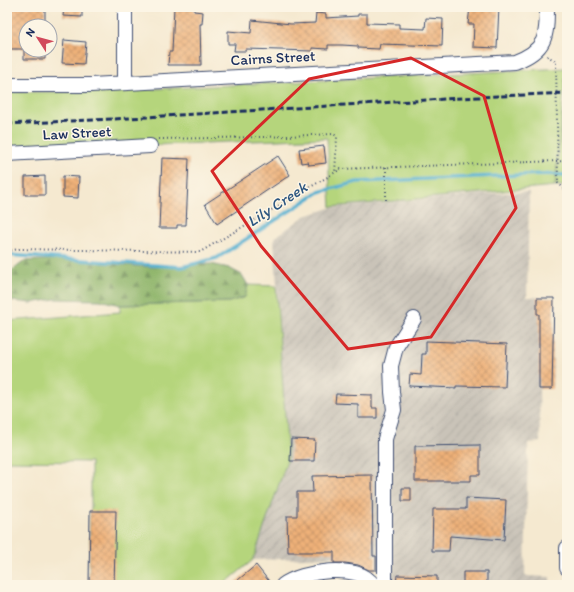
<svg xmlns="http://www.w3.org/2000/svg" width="574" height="592" font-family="Itim,sans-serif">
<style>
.industrial{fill:url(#industrial-furrows)}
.green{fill:#b5d57c;stroke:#68826d}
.forest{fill:url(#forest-firs);stroke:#567265}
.park{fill:url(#park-tufts);stroke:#68826d}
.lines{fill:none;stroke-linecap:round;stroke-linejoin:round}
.stream{stroke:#54b1d2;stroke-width:3.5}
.building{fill:url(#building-cross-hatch)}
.minor-casing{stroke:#3c4b6f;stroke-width:16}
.path{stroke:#3c4b6f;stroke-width:2;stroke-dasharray:1 3;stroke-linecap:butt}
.minor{stroke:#fff;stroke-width:14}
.rail{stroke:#1b2f5e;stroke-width:3;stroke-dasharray:6 3;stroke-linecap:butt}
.marked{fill:none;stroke:#d62828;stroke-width:3;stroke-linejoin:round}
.labels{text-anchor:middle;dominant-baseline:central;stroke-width:3;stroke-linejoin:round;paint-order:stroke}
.street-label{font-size:15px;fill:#1b2f5e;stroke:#fcf5e5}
.water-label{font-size:16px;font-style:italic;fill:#2c5681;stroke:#fcf5e5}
</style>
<defs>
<pattern id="industrial-furrows" width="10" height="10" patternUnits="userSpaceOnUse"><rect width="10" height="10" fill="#c9c3b8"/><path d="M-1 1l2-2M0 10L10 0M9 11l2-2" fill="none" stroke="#aca8a1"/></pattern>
<pattern id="forest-firs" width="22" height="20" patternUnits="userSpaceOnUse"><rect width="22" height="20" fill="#90b66c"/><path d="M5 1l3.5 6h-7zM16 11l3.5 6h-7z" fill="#75945c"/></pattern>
<pattern id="park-tufts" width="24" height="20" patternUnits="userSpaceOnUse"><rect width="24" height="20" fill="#b5d57c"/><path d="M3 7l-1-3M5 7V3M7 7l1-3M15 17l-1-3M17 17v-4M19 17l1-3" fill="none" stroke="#9bb76e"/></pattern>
<pattern id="building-cross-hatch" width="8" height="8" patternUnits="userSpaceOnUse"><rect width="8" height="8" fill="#eeb078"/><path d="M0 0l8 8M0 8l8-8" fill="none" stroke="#c09066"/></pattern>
</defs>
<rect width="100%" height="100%" fill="#fcf5e5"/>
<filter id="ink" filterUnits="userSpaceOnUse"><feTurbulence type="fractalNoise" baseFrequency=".025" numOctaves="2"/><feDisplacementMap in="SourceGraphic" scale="8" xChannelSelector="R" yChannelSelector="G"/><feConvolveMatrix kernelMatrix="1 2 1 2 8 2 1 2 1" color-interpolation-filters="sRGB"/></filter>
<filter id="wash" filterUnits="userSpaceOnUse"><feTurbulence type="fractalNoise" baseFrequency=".012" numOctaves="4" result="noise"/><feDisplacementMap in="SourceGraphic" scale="16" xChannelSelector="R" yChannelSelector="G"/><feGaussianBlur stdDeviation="0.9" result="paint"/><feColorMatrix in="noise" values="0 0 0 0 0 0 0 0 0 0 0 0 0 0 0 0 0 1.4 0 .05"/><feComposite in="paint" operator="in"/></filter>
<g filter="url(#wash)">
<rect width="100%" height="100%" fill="#f5e9d0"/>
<path class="industrial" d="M529 192 527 297 554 298 552 389H539L540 442 528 443 525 576 550 577V585H379V555L253 560 288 458 274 238 305 216 330 208 483 194Z"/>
<path class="green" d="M566 68 555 186 331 207 327 138 7 151V92H95Z
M248 285 276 286 288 458 253 560 223 585 89 584 90 511 91 510V462L7 461V321L120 312V305L229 302 245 297Z"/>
<path class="forest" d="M57 259 152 267 211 264 229 268 242 275 248 285 245 297 229 302 120 305 100 300 55 299 31 303 12 301 7 295V287L11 271 25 261Z"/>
<path class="park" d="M562 115H567V186H555Z"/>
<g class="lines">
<path class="stream" d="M7 255 182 267 217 258 319 192 357 182 543 174 567 175"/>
</g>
<g id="blocks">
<path class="building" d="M7 7H45V26H26V49H7Z
M64 7H82V17L63 16Z
M174 7H194V11L203 12 202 24H200L201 65H168L169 52H172Z
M470 7H499L497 48 473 47 474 24H468Z
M316 13 326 14V18L358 16V14H367V23L399 24V28L425 29 426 18 443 19 442 46 380 44 379 49 358 48V46L342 45H328V49L312 48V51L246 49V51H234L235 44H228V31L251 33 252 20 291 24 315 23Z
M64 40 86 42 84 64 62 63Z
M24 50H45V59H24Z
M324 146 326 163 309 165 308 162 301 163 299 149Z
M278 156 290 175 217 224 205 204Z
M162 158 189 159 186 225H177V228H159Z
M45 176V195H25V177Z
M63 176 79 177 78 198 63 197Z
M537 298H554L552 389H539V314H537Z
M426 341 507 344 505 387 456 386V388L409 386 410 374 421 375 422 354H426Z
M336 394 372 395V408H377V418H358V404L335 403Z
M291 439 315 440 314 461H290Z
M480 445V475H471V481H415V446Z
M372 475 373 556H376V570H369L358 565 345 563H334V552H288L287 516H297V492H313L312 476Z
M402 488H411V501H402Z
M466 498 506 500 504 540 450 536 449 551H432L433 509H466Z
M90 511H116L114 585 89 584Z
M256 565 272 585H232Z
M463 572H487V585H463Z
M397 575 437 576V585H396Z"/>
</g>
</g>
<g filter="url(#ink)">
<use href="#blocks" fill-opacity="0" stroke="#3c4b6f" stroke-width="1"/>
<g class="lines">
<g class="minor-casing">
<path id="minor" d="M125 83V7
M7 85H91L515 62C546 50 547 37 547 7
M7 154 150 146
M567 548V568
M283 585C301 571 360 562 373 585
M385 585V439L394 410 392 392 391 366 396 347 414 319"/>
</g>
<path class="path" d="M547 56 556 61 558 183 567 191
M159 139 263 137 334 134 337 137 335 173
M386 167V200
M7 251 19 249 200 252 341 169 558 161 567 162"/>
<use href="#minor" class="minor"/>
<path class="rail" d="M7 124 113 119 478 97 567 93"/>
</g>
</g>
<path class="marked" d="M411 58 484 96 516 208 431 337 348 349 261 246 212 171 309 79Z"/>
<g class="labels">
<g class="street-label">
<text transform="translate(273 58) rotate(-3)">Cairns Street</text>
<text transform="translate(77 133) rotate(-3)">Law Street</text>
</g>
<g class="water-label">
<text transform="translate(277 204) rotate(-33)">Lily Creek</text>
</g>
</g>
<rect width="574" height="592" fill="none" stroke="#fcf5e5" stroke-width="24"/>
<g transform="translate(38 38) rotate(306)"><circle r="19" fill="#fcf5e5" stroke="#a2a6af"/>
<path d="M0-3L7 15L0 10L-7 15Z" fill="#d1495b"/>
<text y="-6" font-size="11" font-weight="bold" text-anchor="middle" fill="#1b2f5e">N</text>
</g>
</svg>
